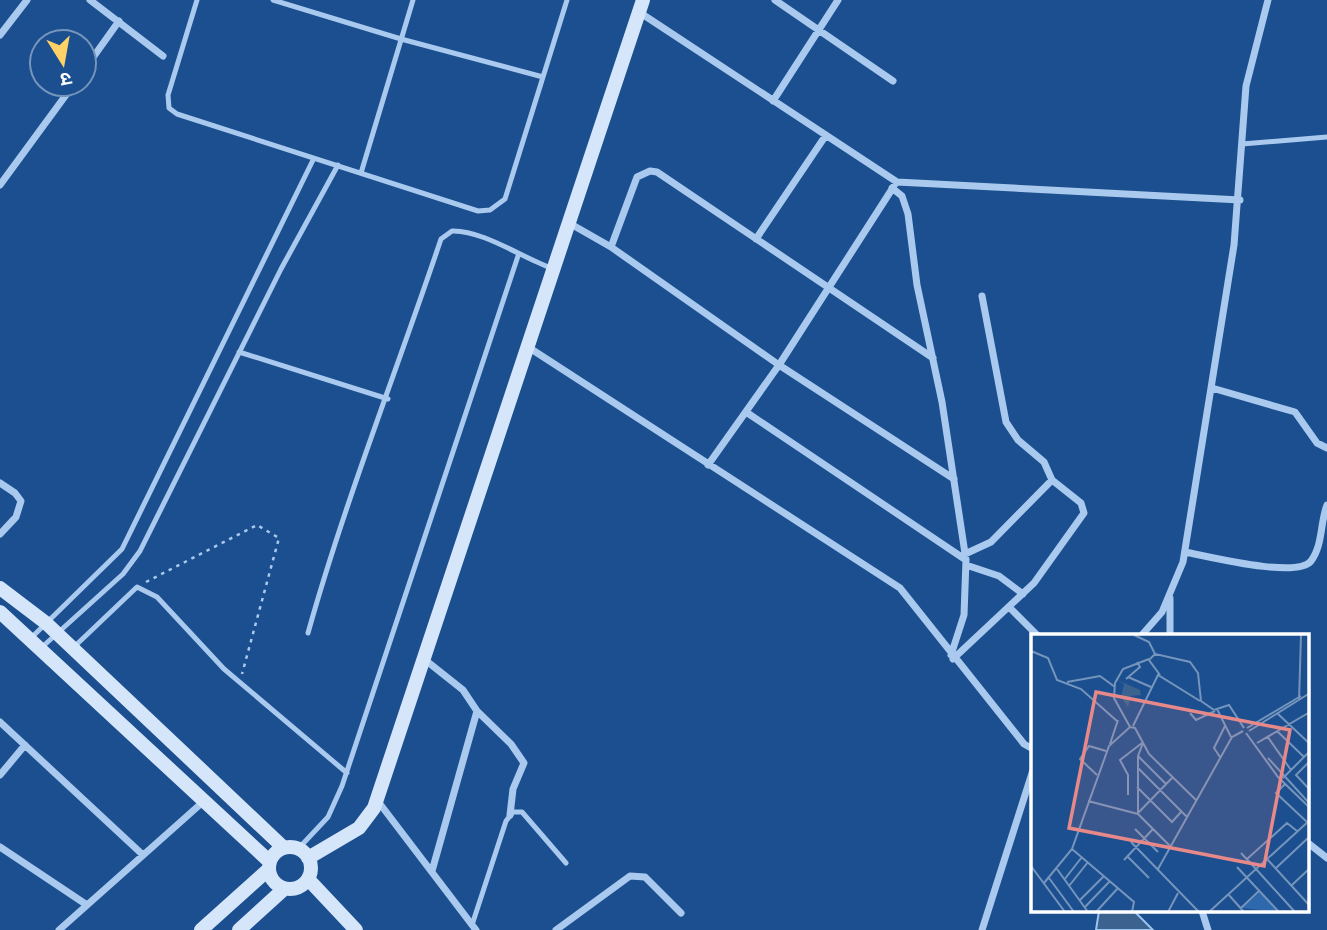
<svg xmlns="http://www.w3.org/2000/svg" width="1327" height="930" font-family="'Golos Text','Noto Sans Devanagari',sans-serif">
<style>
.water{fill:#3c6290;stroke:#9cc4f0;stroke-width:2}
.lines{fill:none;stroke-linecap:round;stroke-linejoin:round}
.path{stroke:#a9c9ee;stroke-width:2.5;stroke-dasharray:3.5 5;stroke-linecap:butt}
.lane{stroke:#a9c9ee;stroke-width:5}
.street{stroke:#a9c9ee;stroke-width:7}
.secondary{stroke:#d6e6fa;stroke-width:14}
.inset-road{fill:none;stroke:#7695bc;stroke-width:2}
.view{fill:#e88989;fill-opacity:0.15;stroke:#e88989;stroke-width:3.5}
.inset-edge{fill:none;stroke:#fff;stroke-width:3.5}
</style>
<rect width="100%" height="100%" fill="#1b4f8f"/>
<path class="water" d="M1099 911H1134L1153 930H1096Z"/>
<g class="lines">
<path class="path" d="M146 582 257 525 279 538 242 674"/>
<path class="lane" d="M197 0 168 95 169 108 177 114 478 211 490 210 505 199 567 0
M273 0 401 39 543 77
M1242 144 1327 137
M361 173 413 0
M239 352 388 399
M308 633C345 501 397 370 441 239L452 231C482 230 521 257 551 268
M30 639 122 549 314 158
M75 646 137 587 157 597 224 669 347 773
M41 648 123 574 140 551 281 269 338 165
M298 849 328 817 342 786 518 256
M472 925 506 821 513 812H522L566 863"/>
<path class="street" d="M90 0 163 56
M775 0 893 81
M639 12 897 182 1240 200
M0 35 27 0
M84 70 119 21
M773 101 838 0
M0 185 74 84
M892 188 902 196 908 214 917 285 942 402 966 560 964 615 951 655
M569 223 611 247 779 365 954 479
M756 239 826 135
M611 247 637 177 650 171 657 172 933 358
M528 347 900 588 1024 744 1033 749
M1212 388 1295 412 1317 443 1327 448
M746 412 966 560
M708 465 779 365 894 186
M0 483 15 493 21 501 16 517 0 534
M1185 552C1207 556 1297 579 1311 561 1323 545 1320 523 1327 505
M965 554 991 542 1052 480
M966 565 999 576 1023 594
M1170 598V636
M1009 607 1038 636
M1141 636 1162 612 1183 562 1234 245 1246 86 1268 0
M424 659 463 690 477 711 432 871
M953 659 1034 583 1084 513 1081 503 1052 480 1044 462 1018 440 1006 422 982 296
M477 711 511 744 524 763 513 789 510 815
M0 722 143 855
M0 775 25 745
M377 800 476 930
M1308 843 1327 858
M0 847 87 905
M1202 911 1208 930
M59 930 204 801
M556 930 630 876 645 877 681 913
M982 930 1033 770"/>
<path class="secondary" d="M0 588 46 623 284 848
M0 612 270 862
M269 868a21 21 0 1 1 42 0a21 21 0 1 1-42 0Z
M308 858 359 828 374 808 643 0
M308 879 356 930
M201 930 269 869
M239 930 284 889"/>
</g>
<g transform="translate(1031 634)">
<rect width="278" height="278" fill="#1b4f8f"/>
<path d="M229 258 247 278 211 274Z" fill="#2e69ad"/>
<path d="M84 45 109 56 110 61 100 62 97 73 90 63 93 50Z" fill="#3c6290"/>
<path class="inset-road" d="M103 1 118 8 124 20 159 28 167 39 170 67 183 76 198 71 213 94M0 17 17 24 26 46 50 55 86 87M124 20 118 26 129 41M97 43 120 53M95 45 109 33 106 28M36 48 69 42 84 53M268 67 270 1M186 75 200 103M159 79 165 86 184 77M247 80 279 110M102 92 127 41 169 67M99 93 83 64 84 49 92 35 118 25M216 94 270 62M218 97 279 59M246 97 273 123M215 99 247 143 279 174M236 102 260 136M226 109 279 78M79 110 87 86M107 122 135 150M189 123 183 114 194 92M237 124 279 170M279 127 265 141 279 156M107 134 156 183M66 141 49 125 58 112 75 117M252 144 279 117M254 150 245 159 276 188M106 153 141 188 150 178M97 161V141L89 126 111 109M57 167 107 180 139 212M107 179V122L112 109M107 179 142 143M104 195 127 218M100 208 168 278M41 215 103 268 101 278M96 222 118 244M216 225 256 189 266 197M236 225 279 272M93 226 122 195M0 232 34 278M206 233 248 278M245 234 277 204M26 235 57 278M127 235 201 103 212 97M18 244 43 278M33 246 51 223M13 249 41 215 78 112 99 93 104 94 118 120 165 166M261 251 279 234M38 252 57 228M197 260 213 278M49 266 73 242M54 273 79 247M210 274 229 256M65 278 87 254M137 278 147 259M178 278 225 235 210 219M264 278 225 235 279 186"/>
<path class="view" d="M65 58 259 96 233 232 38 194Z"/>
<rect width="278" height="278" class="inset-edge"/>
</g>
<g transform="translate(63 63) rotate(169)"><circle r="33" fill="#1b4f8f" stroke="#7695bc" stroke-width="2"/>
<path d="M0-5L12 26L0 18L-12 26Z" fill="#ffd166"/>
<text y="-10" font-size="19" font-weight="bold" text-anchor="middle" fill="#ffffff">उ</text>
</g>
</svg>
